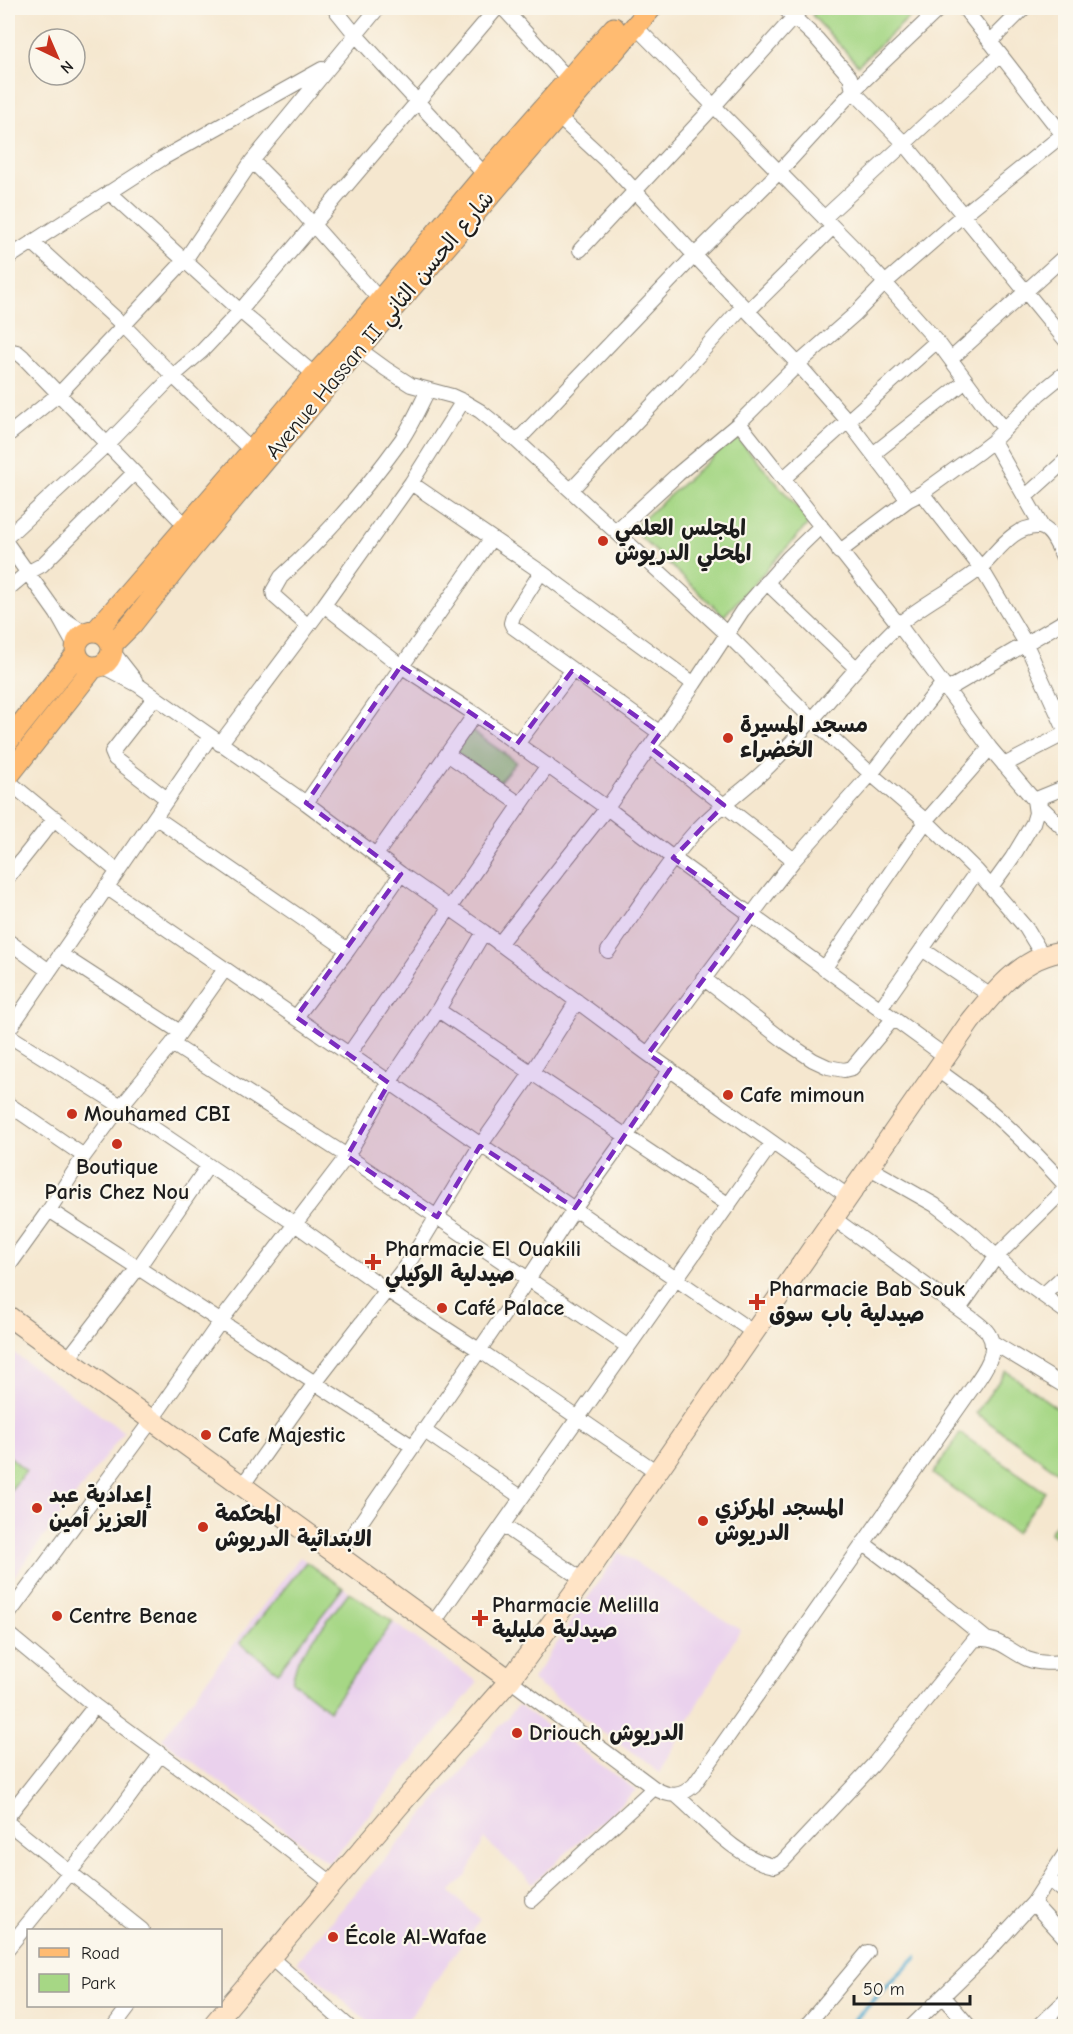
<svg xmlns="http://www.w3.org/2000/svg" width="1073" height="2034" font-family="'Comic Neue','Playpen Sans Arabic',sans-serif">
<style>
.built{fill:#ead1ed}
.green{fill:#a6d785;stroke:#617a50;stroke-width:1.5}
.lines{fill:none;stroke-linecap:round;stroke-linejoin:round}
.stream{stroke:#52abcf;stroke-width:4.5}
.street-casing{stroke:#888276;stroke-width:16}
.secondary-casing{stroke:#888276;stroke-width:22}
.primary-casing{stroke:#888276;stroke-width:23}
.street{stroke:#fff;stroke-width:14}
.secondary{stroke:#ffe4c6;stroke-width:20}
.primary{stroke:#ffbb71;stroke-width:21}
.marked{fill:#7b2cbf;fill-opacity:0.2;stroke:#7b2cbf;stroke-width:4.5;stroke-dasharray:12 8;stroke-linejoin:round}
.poi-dot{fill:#c8321e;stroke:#fbf7ec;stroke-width:2}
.labels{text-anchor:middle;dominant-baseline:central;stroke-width:4.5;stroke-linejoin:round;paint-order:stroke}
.street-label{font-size:22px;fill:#1c1c1c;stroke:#fbf7ec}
.poi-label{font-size:22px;font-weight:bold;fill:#1c1c1c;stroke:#fbf7ec;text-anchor:start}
</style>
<rect width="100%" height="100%" fill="#fbf7ec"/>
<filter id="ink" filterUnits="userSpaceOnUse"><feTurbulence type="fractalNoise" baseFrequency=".0167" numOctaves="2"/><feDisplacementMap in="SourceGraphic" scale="12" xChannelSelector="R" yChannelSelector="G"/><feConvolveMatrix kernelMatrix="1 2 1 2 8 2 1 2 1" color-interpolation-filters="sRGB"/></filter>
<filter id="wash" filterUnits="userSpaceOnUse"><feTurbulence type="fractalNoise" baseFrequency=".008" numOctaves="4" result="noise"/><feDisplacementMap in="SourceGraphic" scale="24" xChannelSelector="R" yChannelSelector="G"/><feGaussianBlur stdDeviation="1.35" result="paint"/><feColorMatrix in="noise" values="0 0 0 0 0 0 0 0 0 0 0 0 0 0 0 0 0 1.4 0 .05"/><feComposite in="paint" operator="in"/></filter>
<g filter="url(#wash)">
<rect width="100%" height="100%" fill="#f5e7cf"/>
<path class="built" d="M8 1349 124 1432 8 1584Z
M619 1552 740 1630 659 1773 532 1680Z
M300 1557 478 1682 329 1863 162 1739Z
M518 1705 636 1790 533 1883 484 1839 467 1875 450 1892 480 1919 403 2026H373L297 1961Z"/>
<path class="green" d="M819 8H919L858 65 812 15Z
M736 436 810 522 724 616 632 529Z
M471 730 516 762 499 782 455 752Z
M1006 1371 1065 1414V1464L1059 1473 976 1413Z
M960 1433 1045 1492 1016 1533 933 1474Z
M8 1455 26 1471 8 1493Z
M1065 1511 1066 1544H1065L1050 1533Z
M306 1562 343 1588 278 1672 240 1643Z
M349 1592 393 1622 329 1710 292 1681 298 1659Z"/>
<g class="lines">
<path class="stream" d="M848 2026 916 1957"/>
</g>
</g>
<g filter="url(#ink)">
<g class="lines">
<g class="street-casing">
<path id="street" d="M334 8 355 34 485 175
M503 8 569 80
M784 8 817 39 850 77 853 91 905 144 1066 341
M964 8 1066 139
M635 26 853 247 937 341 985 406 1005 429
M990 42 1024 8
M552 111 613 167 698 259 798 364 847 420 908 500
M252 161 292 201 380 300
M109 192 240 311 315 375
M824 218 1000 55
M32 242 123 325 173 376 252 451
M580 250 714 106 802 8
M8 258 163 158 322 69
M748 311 833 227
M353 345 386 369 411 385 452 396 463 401 480 411 517 441 726 633 813 720 871 774 926 821 977 871 1026 928 1043 956
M8 350 17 352 23 357 187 527
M951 359 1066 255
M739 423 899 625 990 748 1034 800 1036 813 1033 823 1012 858 991 887
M8 435 60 393 185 260 252 161 378 8
M517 441 695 255 779 172 853 91 940 8
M993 441 1042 527
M873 454 966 381
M784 478 937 341
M411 483 541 572 694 684
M571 490 678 378 743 306
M922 493 981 568 1025 642 1066 732
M1025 497 1066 460
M616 531 678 474 739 423 798 364 855 314 885 283 963 215 1066 132
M8 536 107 444 173 376 202 351 240 311 497 8
M8 545 57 614 76 648
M839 552 908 500 922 493 980 451 993 441 1039 394 1066 372
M541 572 513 616 511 623 513 627 660 733
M766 582 856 668
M8 589 27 573 42 565 134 473
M324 605 401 666 475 714 607 808 673 858 945 1056
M58 615 85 633
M308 626 274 596 273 591 281 577C324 538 368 486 402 439 412 424 420 406 428 390
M113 652 135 680
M102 666 138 685 306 803 401 874 484 932 648 1054 849 1197
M947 690 1066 620
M155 697 112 752 115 759 167 799
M220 744 324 605 411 483 463 401
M517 744 572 671
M650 747 794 860
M447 754 520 804
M1004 765 1066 733
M8 781 116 870
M1066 787 1034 800 1066 831
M306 803 491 539
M155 817 348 950
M376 855 475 714
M8 877 55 818
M106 887 753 1332
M8 941 49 971
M499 944 607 808 694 684 742 611 788 558 821 526
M922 949 991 996
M608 951C636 911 663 868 696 831 717 808 742 792 764 771 811 726 849 672 896 627 918 606 953 590 978 570 996 555 1012 525 1039 527 1053 528 1059 552 1066 562
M60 954 180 1032
M824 969 926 821 990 748
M703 978 786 1042 813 1060 828 1067 844 1070 852 1068 893 1019
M880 1009 977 871
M438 1010 729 1205
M296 1017 348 950 401 874
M8 1031 210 737
M8 1035 121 1106 295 1224 388 1291 479 1350 657 1472
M172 1044 347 1156 627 1346
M349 1054 548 765
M648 1054 765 897 794 860 871 774 942 684
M937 1070C985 1102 1026 1142 1066 1186
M8 1104 84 1156
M868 1167 935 1205 970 1232 1023 1281 1066 1312
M49 1210 412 1446
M8 1267 49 1210 84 1156 121 1106 172 1044 225 969
M1043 1295 1066 1274
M959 1309 996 1257 1066 1188
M992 1342 1066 1387
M67 1360 138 1268 208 1166
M423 1430 521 1497
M242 1486 315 1383 411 1259 480 1146 532 1072 577 1001
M504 1526 583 1580
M863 1543 936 1598 985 1638
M339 1554 529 1278 575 1208 626 1137 670 1069
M8 1615 151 1421 220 1322 347 1156 389 1083 438 1010 484 932
M432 1625 772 1143
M8 1634 95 1706 253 1822 333 1884
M510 1680 654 1788C670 1797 680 1798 694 1785L966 1397C977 1380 1002 1354 988 1333 985 1328 979 1324 974 1320L833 1218
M677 1796C704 1819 738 1860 775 1866L782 1862 873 1765 974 1640C996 1635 1008 1650 1027 1659 1040 1664 1052 1663 1066 1662
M8 1816 95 1706
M8 1823 142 1930
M1049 1879 1066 1893
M532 1900 654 1788
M1033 1903 1066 1939
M8 1948 116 1815 160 1755
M271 1958 348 2026
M944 1997 969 2026
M114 2026 129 2006
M806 2026 868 1952
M912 2026 984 1956 1033 1903 1066 1852
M1039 2026 1066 2000"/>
</g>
<g class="secondary-casing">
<path id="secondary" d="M8 1316 510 1680
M212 2026 399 1806 510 1680 583 1580 657 1472 970 1022C995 991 1023 955 1066 951"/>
</g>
<g class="primary-casing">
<path id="primary" d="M76 649a18 18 0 1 1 36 0a18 18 0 1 1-36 0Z
M96 631 252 451 315 375 347 340 485 175 614 28
M112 644 132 624 191 549 358 349 651 8
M8 741 77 654
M8 776 93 668"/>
</g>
<use href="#street" class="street"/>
<use href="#secondary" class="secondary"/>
<use href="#primary" class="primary"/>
</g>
</g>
<path class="marked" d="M401 666 517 744 572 671 660 733 650 747 724 805 673 858 752 914 648 1054 670 1069 575 1208 480 1146 437 1217 347 1156 389 1083 296 1017 401 874 306 803Z"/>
<g class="poi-dot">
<circle cx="603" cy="541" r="6"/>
<circle cx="728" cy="738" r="6"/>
<circle cx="728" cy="1095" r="6"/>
<circle cx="72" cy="1114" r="6"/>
<circle cx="117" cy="1144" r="6"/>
<path d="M370 1253h6v6h6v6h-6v6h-6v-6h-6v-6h6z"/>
<path d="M754 1293h6v6h6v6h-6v6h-6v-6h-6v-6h6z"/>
<circle cx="442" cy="1308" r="6"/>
<circle cx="206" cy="1435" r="6"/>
<circle cx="37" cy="1508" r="6"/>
<circle cx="703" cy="1521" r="6"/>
<circle cx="203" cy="1527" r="6"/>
<circle cx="57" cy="1616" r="6"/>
<path d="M477 1609h6v6h6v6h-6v6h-6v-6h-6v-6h6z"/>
<circle cx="517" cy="1733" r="6"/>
<circle cx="333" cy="1937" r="6"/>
</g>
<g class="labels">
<g class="street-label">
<text transform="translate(380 325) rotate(-50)">Avenue Hassan II شارع الحسن الثاني</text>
</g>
<g class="poi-label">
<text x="615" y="528">المجلس العلمي<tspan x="615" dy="25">المحلي الدريوش</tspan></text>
<text x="740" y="725">مسجد المسيرة<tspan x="740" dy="25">الخضراء</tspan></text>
<text x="740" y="1095">Cafe mimoun</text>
<text x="84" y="1114">Mouhamed CBI</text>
<text x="117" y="1167" text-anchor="middle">Boutique<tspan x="117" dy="25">Paris Chez Nou</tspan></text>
<text x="385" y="1249">Pharmacie El Ouakili<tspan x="385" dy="25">صيدلية الوكيلي</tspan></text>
<text x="769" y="1289">Pharmacie Bab Souk<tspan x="769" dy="25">صيدلية باب سوق</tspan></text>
<text x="454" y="1308">Café Palace</text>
<text x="218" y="1435">Cafe Majestic</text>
<text x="49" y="1495">إعدادية عبد<tspan x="49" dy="25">العزيز أمين</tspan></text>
<text x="715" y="1508">المسجد المركزي<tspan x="715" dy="25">الدريوش</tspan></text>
<text x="215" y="1514">المحكمة<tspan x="215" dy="25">الابتدائية الدريوش</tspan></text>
<text x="492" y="1605">Pharmacie Melilla<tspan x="492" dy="25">صيدلية مليلية</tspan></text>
<text x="69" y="1616">Centre Benae</text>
<text x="529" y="1733">Driouch الدريوش</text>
<text x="345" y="1937">École Al-Wafae</text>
</g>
</g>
<rect width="1073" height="2034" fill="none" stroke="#fbf7ec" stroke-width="30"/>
<rect x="27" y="1929" width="195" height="78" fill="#fbf7ec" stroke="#a29f99" stroke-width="1.5"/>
<rect x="39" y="1948" width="30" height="9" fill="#ffbb71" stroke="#a29f99" stroke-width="1.5"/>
<text x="81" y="1959" font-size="18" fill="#1c1c1c">Road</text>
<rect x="39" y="1974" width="30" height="18" fill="#a6d785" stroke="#a29f99" stroke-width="1.5"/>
<text x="81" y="1989" font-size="18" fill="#1c1c1c">Park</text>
<g transform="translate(57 57) rotate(136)"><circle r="28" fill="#fbf7ec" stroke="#a29f99" stroke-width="1.5"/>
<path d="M0-4.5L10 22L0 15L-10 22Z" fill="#c8321e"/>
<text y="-9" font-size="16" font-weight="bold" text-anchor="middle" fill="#1c1c1c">N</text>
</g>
<path d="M854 1995v9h116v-9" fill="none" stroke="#1c1c1c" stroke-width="3"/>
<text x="863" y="1995" font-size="18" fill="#1c1c1c" stroke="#fbf7ec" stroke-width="4.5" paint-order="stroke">50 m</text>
</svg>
